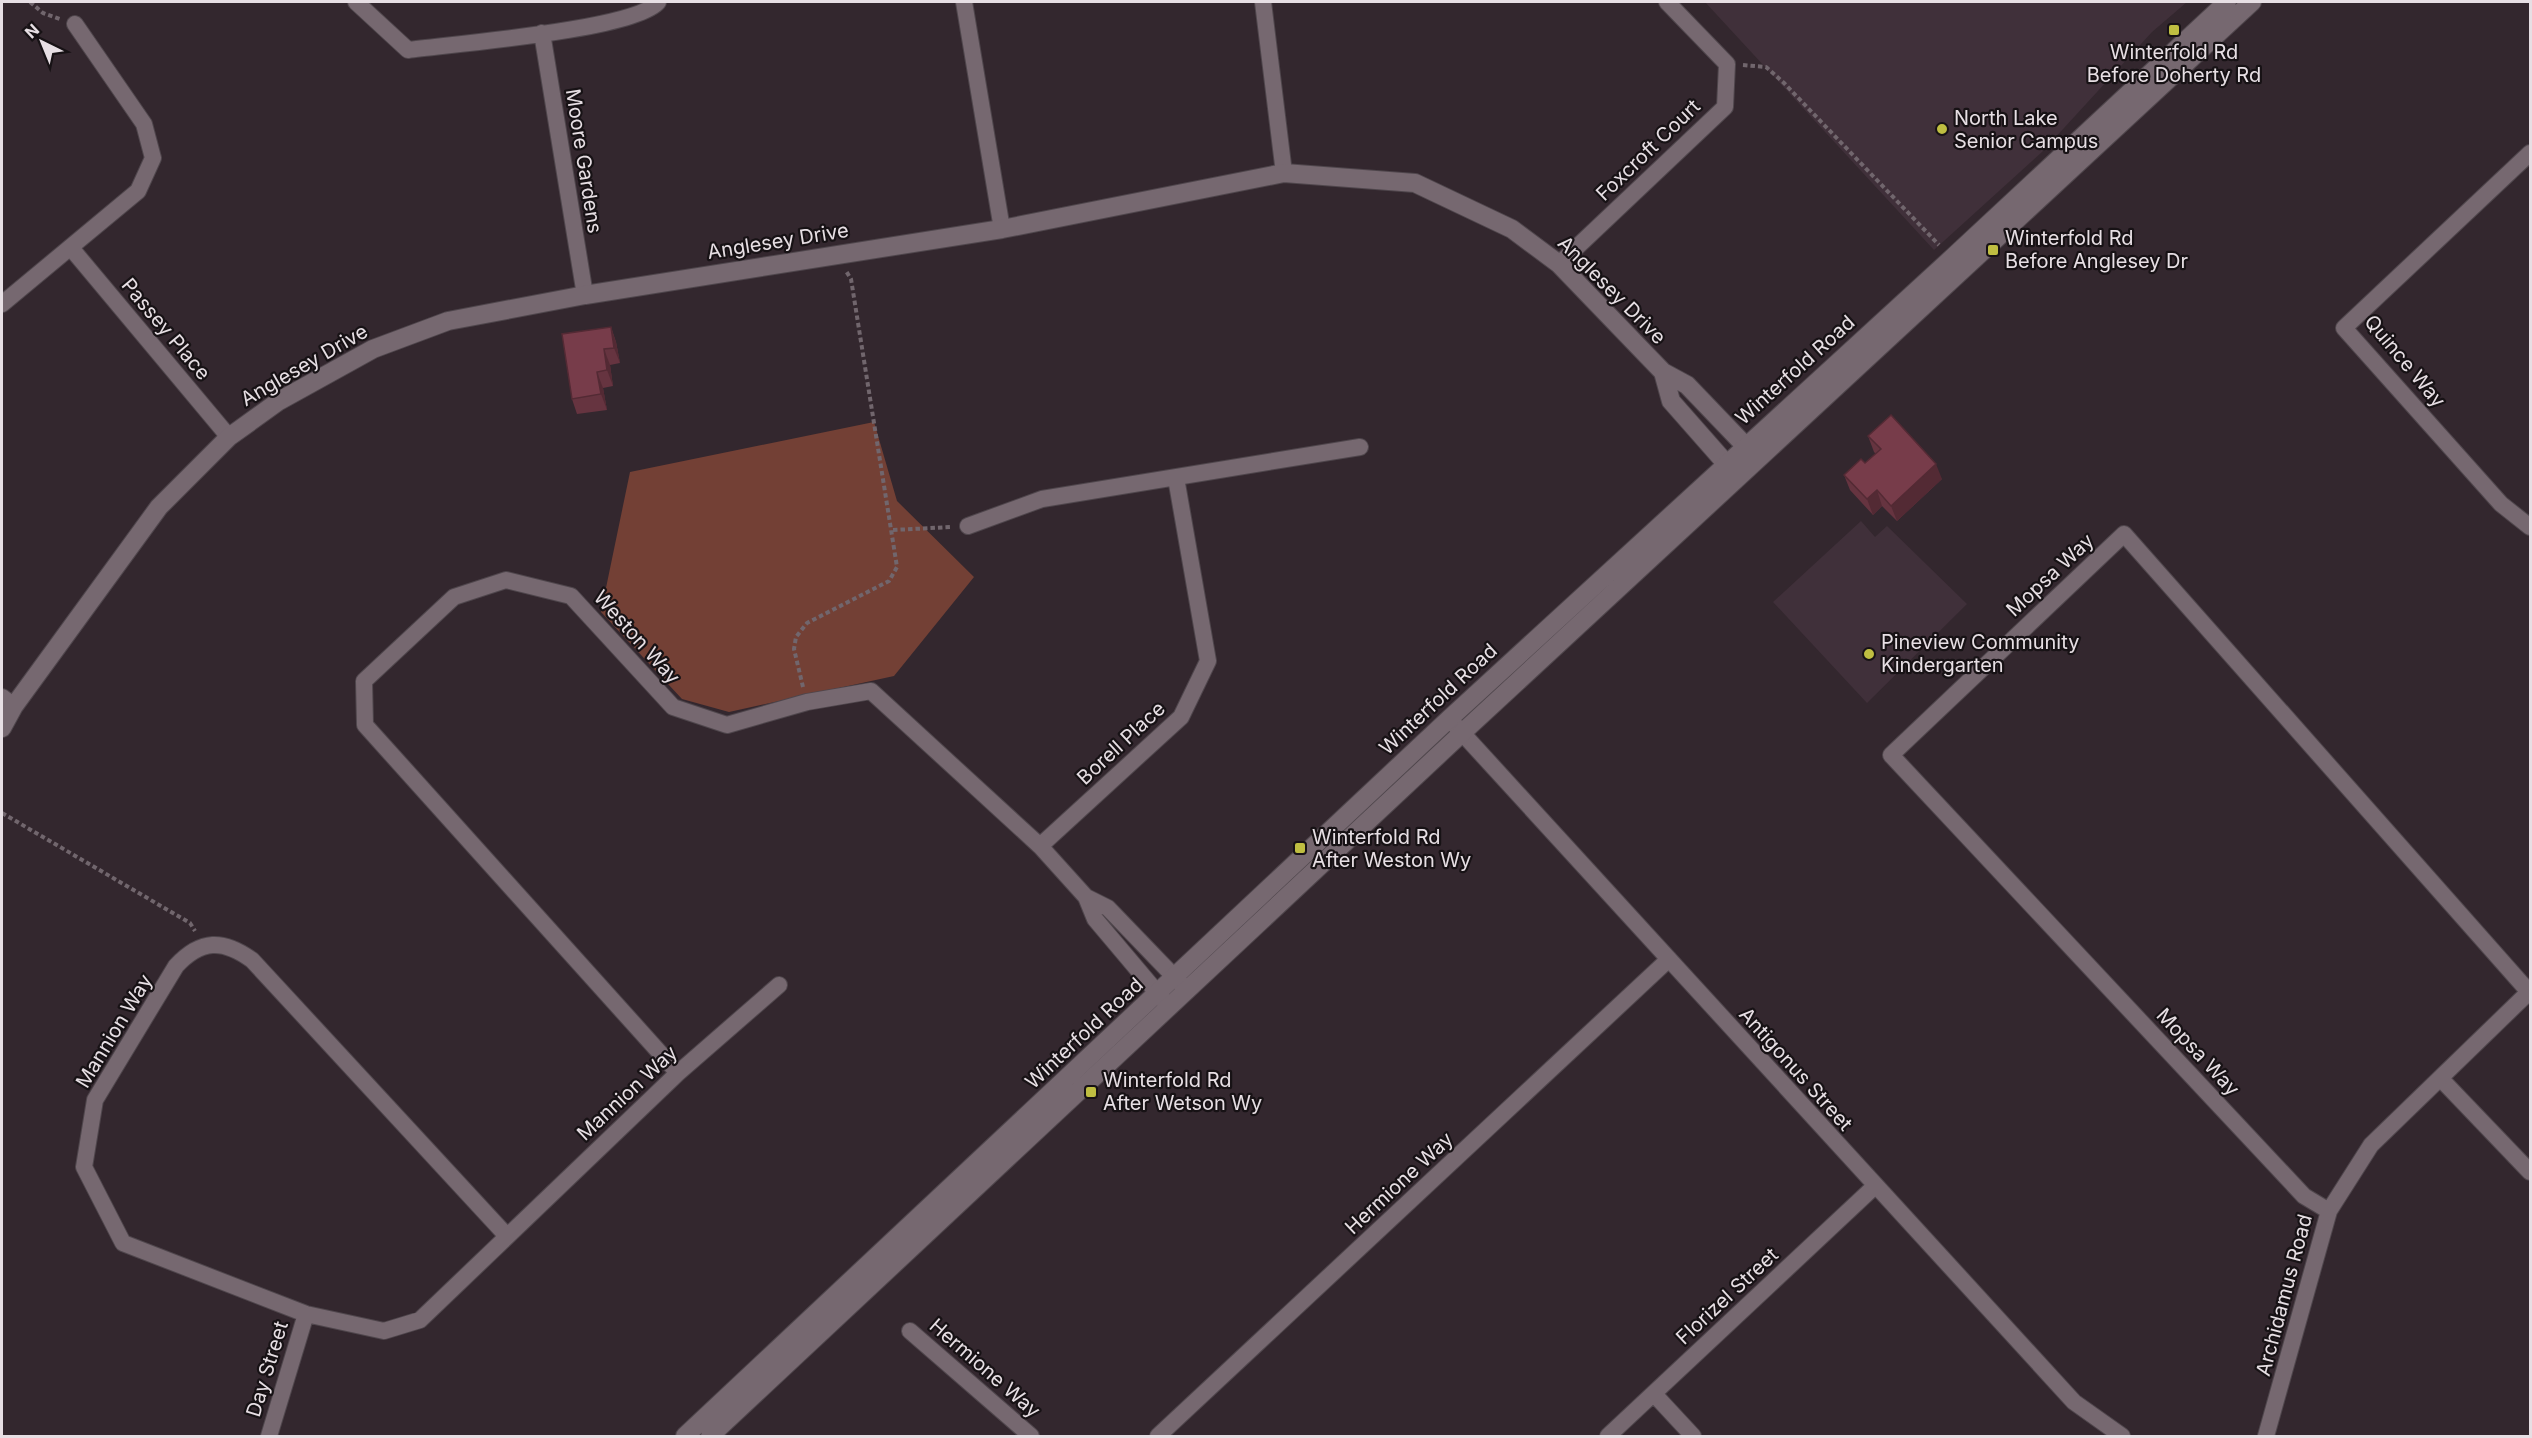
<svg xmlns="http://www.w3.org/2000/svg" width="2532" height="1438" font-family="Inter,sans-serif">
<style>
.built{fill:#40303a}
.green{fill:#734035}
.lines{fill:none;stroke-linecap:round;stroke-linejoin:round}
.minor-casing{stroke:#4f464c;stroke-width:18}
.tertiary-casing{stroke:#4f464c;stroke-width:20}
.secondary-casing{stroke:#4f464c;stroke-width:20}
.path{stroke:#71666d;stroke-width:4;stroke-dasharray:4.5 3;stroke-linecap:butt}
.minor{stroke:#766870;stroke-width:16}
.tertiary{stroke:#766870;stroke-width:18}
.secondary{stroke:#766870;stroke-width:18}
.wall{fill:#663440}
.shaded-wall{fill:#532a34}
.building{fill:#773c4a;stroke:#532a34;stroke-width:1.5}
.poi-dot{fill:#bfbe41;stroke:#171215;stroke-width:2}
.labels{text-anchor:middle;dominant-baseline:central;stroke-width:4.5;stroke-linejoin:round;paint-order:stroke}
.poi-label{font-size:20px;fill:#e7dfe4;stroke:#171215;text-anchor:start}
.street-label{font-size:20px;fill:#e7dfe4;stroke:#171215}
</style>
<rect width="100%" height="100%" fill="#33272e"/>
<path class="built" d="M1705 2H2187L2152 32 2042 152 1934 250Z
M1861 521 1875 537 1887 526 1967 604 1867 703 1773 602Z"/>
<path class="green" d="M874 422 897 501 974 577 894 676 729 712 682 699 601 612 630 472Z"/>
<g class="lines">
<g class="minor-casing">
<path id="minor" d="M356 2 408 50C452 44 635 30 658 2
M964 2 1002 229
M1263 2 1284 173
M542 33 585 295
M2530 153 2344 328 2501 504 2530 527
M71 248 229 437
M1559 264 1725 107 1727 64 1667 2
M2 304 138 191 153 158 144 124 75 24
M968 526 1042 499 1360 447
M2 697 14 706
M1454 724 2074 1402 2122 1436
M1040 846 1181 717 1208 661 1176 478
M1086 897 1108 908 1187 990
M678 1073 365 725 364 681 454 597 506 580 571 596 673 707 727 725 807 702 871 691 1040 846 1086 897 1095 919 1165 1002
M2441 1079 2530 1172
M2329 1211 2304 1196 1891 755 2124 534 2529 992
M506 1235 252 960C223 939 201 939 176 966L95 1100 84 1167 123 1243 306 1314 384 1331 420 1320 678 1073 779 985
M910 1331 1031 1436
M1654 1394 1693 1436
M269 1436 306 1314
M1158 1436 1669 959
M1608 1436 1875 1186
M2266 1436 2329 1211 2371 1145 2530 991"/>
</g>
<g class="tertiary-casing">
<path id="tertiary" d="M1663 372 1671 401 1737 476
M2 728 14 706 159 507 229 437 279 401 373 349 448 321 585 295 1002 229 1284 173 1415 183 1512 229 1559 264 1663 372 1687 385 1757 458"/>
</g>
<g class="secondary-casing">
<path id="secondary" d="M685 1436 1449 719 1952 258 2227 2
M710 1436 1463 732 2252 2"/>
</g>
<path class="path" d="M30 2 43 13 60 19
M1743 65 1766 67 1784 83 1939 245
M893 530 952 527
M803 687 794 649 796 637 807 623 889 581 897 567 851 279 846 271
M2 813 190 923 195 931"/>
<use href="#minor" class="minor"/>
<use href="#tertiary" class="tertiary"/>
<use href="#secondary" class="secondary"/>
</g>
<path class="wall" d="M611 327 616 342 620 363 610 365 613 386 603 388 607 410 577 414 572 399Z
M1868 436 1942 479 1897 521 1882 506 1873 515 1850 490 1844 475 1865 463 1876 454 1874 452Z"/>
<path class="shaded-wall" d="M611 327 616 342 620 363 614 348Z
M604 349 610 365 613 386 607 370Z
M597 372 603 388 607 410 601 394Z
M1936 464 1942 479 1897 521 1891 506Z
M1877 490 1882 506 1873 515 1867 499Z"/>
<path class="building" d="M611 327 614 348 604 349 607 370 597 372 601 394 572 399 562 334Z
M1891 415 1936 464 1891 506 1877 490 1867 499 1844 475 1861 459 1865 463 1881 449 1868 436Z"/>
<g class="poi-dot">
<rect x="2168" y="24" width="12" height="12" rx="3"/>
<circle cx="1942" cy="129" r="6"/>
<rect x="1987" y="244" width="12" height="12" rx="3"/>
<circle cx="1869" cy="654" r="6"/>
<rect x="1294" y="842" width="12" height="12" rx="3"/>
<rect x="1085" y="1086" width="12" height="12" rx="3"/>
</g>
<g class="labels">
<g class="poi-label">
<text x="2174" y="52" text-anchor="middle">Winterfold Rd<tspan x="2174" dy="23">Before Doherty Rd</tspan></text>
<text x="1954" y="118">North Lake<tspan x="1954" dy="23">Senior Campus</tspan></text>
<text x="2005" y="238">Winterfold Rd<tspan x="2005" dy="23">Before Anglesey Dr</tspan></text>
<text x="1881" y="642">Pineview Community<tspan x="1881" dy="23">Kindergarten</tspan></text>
<text x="1312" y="837">Winterfold Rd<tspan x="1312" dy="23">After Weston Wy</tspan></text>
<text x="1103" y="1080">Winterfold Rd<tspan x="1103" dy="23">After Wetson Wy</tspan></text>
</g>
<g class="street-label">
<text transform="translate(1648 150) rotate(-44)">Foxcroft Court</text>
<text transform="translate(584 161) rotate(81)">Moore Gardens</text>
<text transform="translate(778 241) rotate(-9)">Anglesey Drive</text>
<text transform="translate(1612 290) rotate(45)">Anglesey Drive</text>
<text transform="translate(166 329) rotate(50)">Passey Place</text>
<text transform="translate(2405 361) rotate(50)">Quince Way</text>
<text transform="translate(304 365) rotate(-30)">Anglesey Drive</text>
<text transform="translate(1795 370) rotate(-42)">Winterfold Road</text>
<text transform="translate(2050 575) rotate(-43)">Mopsa Way</text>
<text transform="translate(637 637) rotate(48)">Weston Way</text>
<text transform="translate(1438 699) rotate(-43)">Winterfold Road</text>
<text transform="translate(1121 743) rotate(-43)">Borell Place</text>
<text transform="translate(114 1031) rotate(-59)">Mannion Way</text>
<text transform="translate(1084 1033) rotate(-43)">Winterfold Road</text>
<text transform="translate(2198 1052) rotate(47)">Mopsa Way</text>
<text transform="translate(1796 1069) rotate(48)">Antigonus Street</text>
<text transform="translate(627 1093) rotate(-43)">Mannion Way</text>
<text transform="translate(1399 1183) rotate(-43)">Hermione Way</text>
<text transform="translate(2284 1295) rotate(-75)">Archidamus Road</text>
<text transform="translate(1727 1296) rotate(-43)">Florizel Street</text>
<text transform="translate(985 1368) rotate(41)">Hermione Way</text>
<text transform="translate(267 1369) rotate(-73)">Day Street</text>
</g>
</g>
<rect width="2532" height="1438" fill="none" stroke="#e7dfe4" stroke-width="6"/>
<g transform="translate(42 42) rotate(317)" stroke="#171215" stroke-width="4.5" paint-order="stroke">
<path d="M0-4.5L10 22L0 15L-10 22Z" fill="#e7dfe4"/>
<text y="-9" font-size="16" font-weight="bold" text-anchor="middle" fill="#e7dfe4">N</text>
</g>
</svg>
